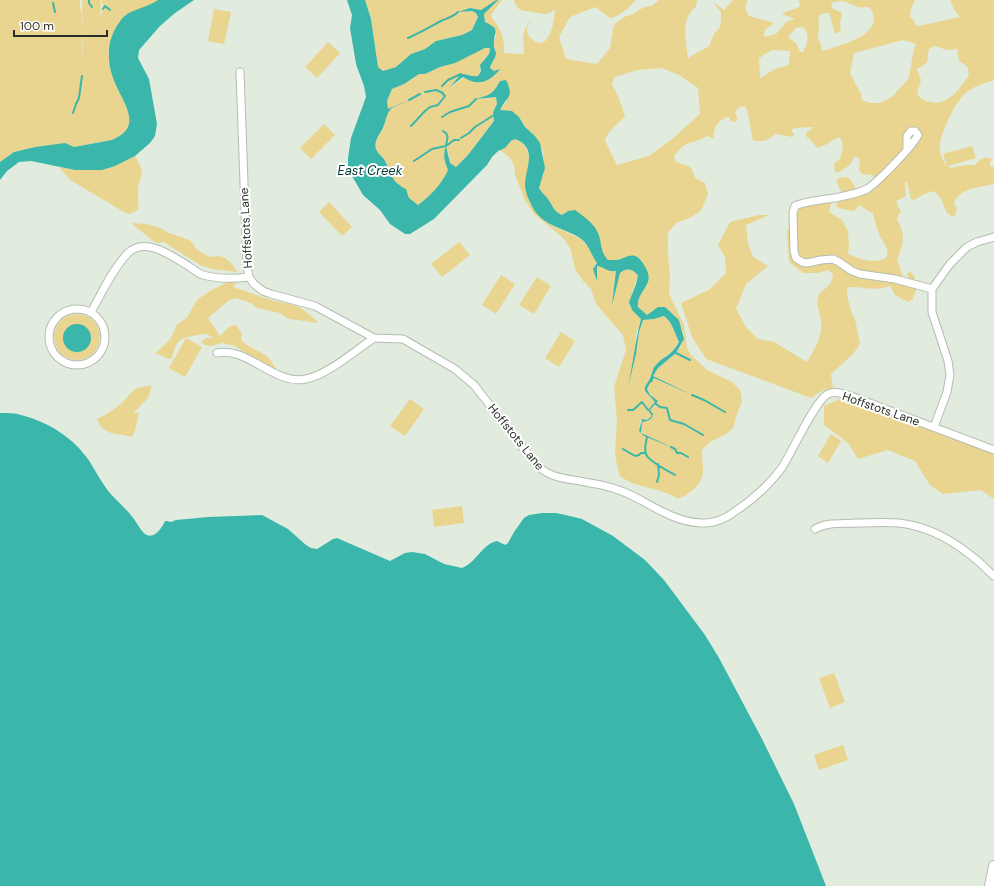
<svg xmlns="http://www.w3.org/2000/svg" width="994" height="886" font-family="'DM Sans',sans-serif">
<style>
.green{fill:#e9d590;fill-rule:evenodd}
.water{fill:#3bb6ab}
.lines{fill:none;stroke-linecap:round;stroke-linejoin:round}
.stream{stroke:#3bb6ab;stroke-width:2}
.street-casing{stroke:#b3bdb1;stroke-width:9}
.secondary-casing{stroke:#b3bdb1;stroke-width:12}
.street{stroke:#fff;stroke-width:7}
.secondary{stroke:#fff;stroke-width:10}
.labels{text-anchor:middle;dominant-baseline:central;stroke-width:4;stroke-linejoin:round;paint-order:stroke}
.street-label{font-size:12px;fill:#2a2e29;stroke:#fff}
.water-label{font-size:13px;font-style:italic;fill:#013b37;stroke:#fff}
</style>
<rect width="100%" height="100%" fill="#e1ecdf"/>
<path class="green" d="M0 0H80V7L83 20 82 60C84 40 82 21 82 1L84 0H101C100 5 102 9 100 14L101 16 103 9 102 0H158L108 51C109 60 110 69 113 78 121 101 146 125 112 140L74 147 65 144 35 147 14 152 0 162Z
M365 0H496L481 10 470 8 460 12 472 11 476 13 478 17 472 30 462 35 436 41 425 49 411 54 396 67 383 71 378 67 371 19Z
M498 0H502L491 15C493 20 496 23 499 28 503 36 505 45 504 53L524 54C524 35 520 36 531 19 530 22 527 27 527 31 528 39 540 47 546 40 553 32 554 19 555 9 548 16 542 14 534 12 524 11 516 11 514 0H636C628 8 621 16 610 18L595 7 570 17 559 37 566 59 597 64 610 48 613 28 616 23 624 17 633 14 644 7 651 6 659 0H697L696 7C680 18 686 42 688 58L709 46 714 34 720 27 721 19V13L713 2 724 10 733 0H748C744 5 746 11 749 16L774 23 765 30 764 37 776 34 787 21 795 19 782 14C788 10 794 10 800 6L799 0H915L911 8 910 17 914 21 915 25 919 26 960 17 955 11 950 0H994V80C985 83 976 86 968 91 956 100 943 128 940 143 939 151 942 160 947 166L943 154 972 146 976 158 948 166 950 168 965 165H975C980 159 984 156 992 159L990 163V166L994 167V184C981 187 959 188 954 203L957 209 955 215 953 217 947 213C943 205 943 198 934 191L924 194 914 200 911 199 907 182 905 181 906 196 896 201 901 212 898 215 897 220 901 227 903 236 902 246 897 259 903 277 909 280 907 273 911 272 915 277 914 280H919L922 284 916 290 913 299 908 302 895 295 890 286C875 291 868 288 854 287H850L847 289 848 300 852 314 855 319 860 344 853 354 831 374 833 388C824 389 818 393 811 398L706 359 692 337 681 303 709 290 726 273 725 257 718 245 730 222 759 215H769L746 225 748 243 753 257 768 266 746 284 736 309 746 327 758 339 774 342 807 362C814 350 823 337 821 321 821 314 815 304 818 297 822 287 831 290 833 274L828 270 818 273H803L789 262 787 231 795 222 796 211 799 207 805 205 828 202 831 204 829 212 842 220 848 231 849 249 847 253C857 259 877 265 887 257 889 249 885 245 881 238 877 231 875 221 873 213L868 211 860 205 854 211 838 208 836 205 841 191 836 181C840 177 843 176 849 178L857 190 861 194C871 191 880 186 872 175L862 174 859 170 860 159 855 156 850 165 839 172H835L834 166 835 162 839 160C842 152 846 144 839 137 831 140 826 146 818 148 813 144 811 140 806 136V133L814 127 795 128 791 130 794 134 793 137 775 134C767 142 763 141 753 141L747 109 744 106C740 107 737 108 735 113 738 115 737 119 736 122L730 121 729 117H727C717 121 713 128 714 139L707 136C691 146 686 138 674 157L676 162C687 167 692 163 695 178L705 183 708 195 700 212 687 219 676 223 668 233V254L670 275 669 294 684 325 687 348 691 355 707 370 732 382 740 390 742 401 735 419 734 427 725 435 710 442 702 450C702 457 703 466 703 472 702 485 688 495 678 499 660 487 637 489 620 476L617 465 615 454 617 420 614 387 626 350 623 335 596 304 591 289 583 281 575 269 571 250 566 242 561 236 534 214 525 200 515 175 514 165 510 158 502 151H498C504 148 509 142 515 139 536 148 528 167 525 184L551 225 581 239 589 248 597 263 594 266 596 273 597 266C605 267 607 272 617 271L613 300 620 273C627 267 634 269 638 276L633 289 630 307 641 319 636 334 633 368 639 332 643 320 654 319 664 316C673 323 673 332 679 341 674 353 669 352 661 360 655 366 647 383 645 391L655 402 648 410 652 414 651 417 647 420 644 419 640 421 639 431 644 436 647 437 641 433 642 421H648L653 414 650 410 656 404 647 389 650 383 655 378 660 381 675 387 653 376 658 368 676 353 682 344 684 335 679 320 665 307 652 311 647 315C631 305 639 297 648 284L629 256 617 260H608C601 253 600 241 598 232L568 211 562 215 555 212 548 199 543 194 539 188 540 182 544 174 543 151 535 136 525 127 519 117 500 110 502 106 507 102 500 81C494 93 491 94 479 99L496 97 497 104 493 112 494 121 468 155 456 167 450 163 448 150 445 162 448 170C442 185 430 196 417 206L409 198 406 189 397 185 392 178 385 159 376 151 375 145 379 135 383 129 387 114 391 109 400 105 388 109 387 101 392 89 404 84 419 74H425L440 67 454 63 485 48H490L489 54 484 59 478 76C470 77 468 74 461 74L450 87 461 80 464 77C477 87 489 82 499 70L494 71 490 68 495 57 494 43 496 35 485 22 484 14ZM843 1C849 3 853 5 858 7 861 8 865 7 868 7 871 8 872 11 873 14 880 37 837 46 822 51 822 44 820 44 818 38 817 35 819 31 819 28 819 19 815 13 829 13 832 20 832 27 835 33L837 34 841 30 840 23 842 13 832 8 831 4 833 2ZM803 27C810 34 808 44 803 52H800L796 43 788 37 796 28ZM903 40 916 44 913 53 909 78 893 96 880 103H869L862 100 861 94 850 73 854 53ZM935 46 947 50 957 49 959 61 967 66 969 75C960 88 949 106 930 102 924 101 921 99 917 94L921 80 917 69C932 61 926 62 929 49ZM773 50 790 51 789 65 775 69 760 78 759 59 763 55ZM662 68 679 75 698 88 700 114 671 140 649 156 617 165 605 141C608 130 617 125 625 116L618 96 612 84 615 77 638 70Z
M214 9 231 12 224 44 208 41Z
M328 42 340 53 317 78 305 67Z
M324 124 335 135 311 159 300 148Z
M135 156C149 179 137 174 138 194 138 200 139 204 138 210L130 214 124 212 70 180 59 167 75 170 115 166Z
M329 202 352 227 342 236 319 212Z
M131 223 146 224 160 228 169 233 187 239 192 242 196 249 206 255 212 257 219 256 225 258 231 263 238 272 212 269 200 265 164 242 157 243 152 240Z
M459 242 470 255 442 277 431 264Z
M501 275 515 284 496 314 482 305Z
M537 277 551 286 534 314 519 305Z
M228 282H237L233 287 274 301 291 304 301 308 319 323 289 319 280 313 257 308 251 303 236 298 229 300 208 318 220 336 229 327 234 325 237 326 242 334 241 340C254 353 267 349 276 369L260 362 235 346 222 343 211 346 205 345 201 342 206 338H213C203 331 202 335 192 336 177 339 176 343 172 358L169 359 155 353 159 350 171 338 177 324 187 318 192 308 198 299 210 291Z
M54 337a23 23 0 1 1 46 0a23 23 0 1 1-46 0Z
M561 332 575 341 559 367 545 358Z
M186 338 202 347 185 377 169 368Z
M152 386 148 398 133 413H139L135 431 132 437C117 432 104 437 97 419 106 415 113 410 121 404 133 392 133 386 152 386Z
M410 399 424 409 405 436 390 426Z
M839 399 899 418 994 453V499L981 490 943 494 930 485 915 461 888 450 858 459 848 443 824 425V406Z
M831 434 841 441 828 463 818 456Z
M462 506 464 523 434 527 432 510Z
M834 673 845 702 830 708 819 678Z
M843 745 848 760 819 770 814 755Z"/>
<path class="water" d="M158 0H194L175 13 160 26 139 50 138 58 149 79 157 124 155 136 150 143 135 156 115 166 102 170H75L31 161 19 162 7 171 0 180V162L14 152 35 147 65 143 74 147 112 140C146 126 121 101 113 78 106 58 107 38 121 20 129 9 147 8 158 0Z
M347 0H365L371 19 378 67 383 71 396 67 411 54 425 49 436 41 462 35 472 30 478 17 476 13 472 11 458 12 470 8 481 10 496 0H498L484 14 485 22C501 30 494 30 494 43 493 46 495 49 496 53 496 58 491 63 490 68L494 71 500 69C490 82 478 87 463 77L442 93 450 87 461 74C468 74 470 77 478 76L481 71 480 65 489 54 490 48H485L455 63 440 67 425 74H419L404 84 392 89 387 101 388 109 409 100C404 103 397 105 392 108 386 113 386 121 383 128 380 134 372 143 377 151 379 155 384 157 386 163 392 176 392 182 406 189L409 198 418 205C430 196 442 184 448 170 444 161 443 155 446 146L450 163 456 167 468 155 494 121 493 112 497 104 496 97 476 99C490 95 493 94 500 81L506 80C515 98 506 97 500 110L512 111 519 117 525 127 535 136 540 143 545 168 539 188C542 193 545 195 548 199 554 207 552 210 562 215L568 211 575 210C583 216 594 223 598 233 602 242 600 252 608 260 610 260 614 260 617 260 623 259 629 254 635 256 639 257 642 262 644 265 658 286 636 289 638 307L647 315 658 307H665L679 320 684 339 676 353 658 368 653 376 692 395 654 378 652 382 650 383 647 389 650 395 658 401 650 410 653 414C652 420 648 421 642 422L641 433 667 445 671 447 644 436 639 431 642 419 647 420 652 416 648 410 655 402 645 391C644 386 647 385 649 380 652 376 652 370 655 366 663 356 673 355 679 342 674 332 673 323 664 316L654 319 643 320 639 332 636 354 628 387C633 364 635 341 641 319L632 310 629 302 636 284 638 276C634 269 627 267 620 273L612 305 616 271C606 272 605 267 597 266V281L593 269 597 263C591 255 589 244 580 238 563 227 540 226 531 204 528 198 525 191 525 184 526 166 538 148 515 139L511 141 505 148 498 151 492 157 487 165 434 219 410 234H405L390 224 380 210 363 195 348 169V158L351 138 366 97 364 86 356 64 350 28 352 15Z
M63 338a14 14 0 1 1 28 0a14 14 0 1 1-28 0Z
M0 413C7 413 15 413 21 415 49 422 74 438 90 462 96 472 102 483 109 492 116 500 124 507 130 514 135 519 140 530 145 534 154 540 162 528 165 521H167L171 522 176 520 208 517 262 515 288 529 306 545 311 548 317 549 333 539 337 538 390 561 405 553 412 552 425 554 444 564 462 568C477 562 482 544 497 541L505 545 508 543 514 532 524 518 529 515 542 513H556L570 516 582 519 613 536 645 560 664 580 705 635 719 658 761 737 794 804 826 886H0Z"/>
<g class="lines">
<path class="stream" d="M89 0V3L92 7
M53 3 55 12
M103 9 105 6 110 10
M408 38C420 33 430 27 441 21 447 18 453 17 458 12
M442 86 448 80 461 74
M425 92 436 90 443 93
M409 100 420 94
M73 113 76 104 79 98 82 76
M442 117 450 112 469 106 476 99
M411 126 425 111 430 107 438 105 445 96 442 93
M443 131C450 135 447 138 446 146
M461 138 469 133 475 127 494 115
M414 161 432 149 446 146 454 140H459
M676 353 690 360
M692 395 704 400 725 412
M656 404 660 407 667 408 670 420 684 424 703 435
M628 410H633L642 402 648 410
M647 437C646 442 644 448 646 454 648 461 668 471 675 475
M671 447 675 449 677 453H681L688 457
M623 449 635 456 639 455 641 453H645
M657 482 659 475 658 464"/>
<g class="street-casing">
<path id="street" d="M240 72 247 267 249 277 254 284 263 291 271 294 315 306 374 338 403 339 455 369 474 385 535 463C550 480 569 478 590 483 604 485 618 489 631 495 653 506 675 522 701 523 715 524 727 518 737 510 754 499 772 482 783 466 792 452 816 399 828 394 835 390 845 395 851 396L994 450
M907 149V136L911 131H915L918 135C912 147 878 182 867 189 857 194 845 196 834 198 823 200 805 201 795 206L793 213 794 251 796 258 802 262 807 263 821 260 833 259 839 262 852 271 860 274 895 279 932 289
M49 337a28 28 0 1 1 56 0a28 28 0 1 1-56 0Z
M91 312C102 293 112 270 127 254 145 235 173 257 190 267 194 270 199 274 203 275 218 279 234 279 249 277
M217 353C247 346 275 386 306 379 327 375 355 351 374 338
M934 427 947 392 950 375 948 361 932 312V289L950 264 967 247 977 242 994 237
M815 529C827 522 842 524 856 523 871 523 885 522 899 523 925 526 949 538 969 554 978 560 986 569 994 576"/>
</g>
<g class="secondary-casing">
<path id="secondary" d="M990 886 994 866"/>
</g>
<use href="#street" class="street"/>
<use href="#secondary" class="secondary"/>
</g>
<g class="labels">
<g class="street-label">
<text transform="translate(246 228) rotate(-93)">Hoffstots Lane</text>
<text transform="translate(881 409) rotate(19)">Hoffstots Lane</text>
<text transform="translate(516 437) rotate(51)">Hoffstots Lane</text>
</g>
<g class="water-label">
<text x="370" y="170">East Creek</text>
</g>
</g>
<path d="M14 30v6h93v-6" fill="none" stroke="#2a2e29" stroke-width="2"/>
<text x="20" y="30" font-size="12" fill="#2a2e29" stroke="#ffffff" stroke-width="3" paint-order="stroke">100 m</text>
</svg>
